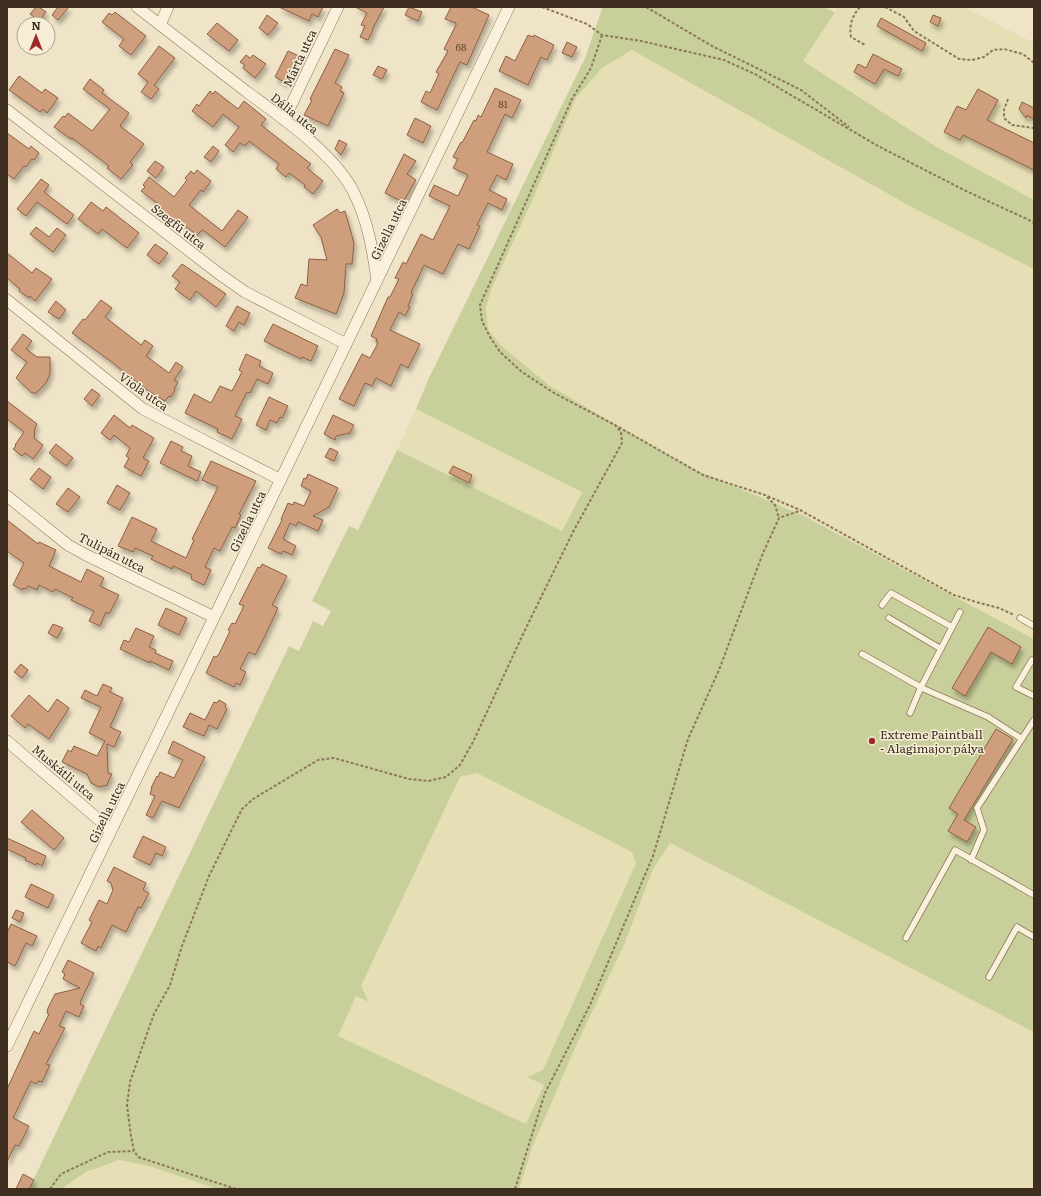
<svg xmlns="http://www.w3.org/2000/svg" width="1041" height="1196" font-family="Literata,serif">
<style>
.farmland{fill:#e6deb5}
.green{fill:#c9cf9b;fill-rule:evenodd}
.building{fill:#cf9f7d;stroke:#8d5f41;filter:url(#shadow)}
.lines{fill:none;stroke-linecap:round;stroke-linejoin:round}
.service-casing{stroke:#8d765c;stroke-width:7}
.minor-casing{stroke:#8d765c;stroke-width:12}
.path{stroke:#8d765c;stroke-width:2;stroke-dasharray:3 2;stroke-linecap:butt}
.service{stroke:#faf1dc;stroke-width:5.5}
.minor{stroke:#faf1dc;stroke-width:11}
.poi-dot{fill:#9e2a2b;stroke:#f7eed8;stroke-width:1.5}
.labels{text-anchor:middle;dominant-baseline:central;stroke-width:3;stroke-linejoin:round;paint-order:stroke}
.number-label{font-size:10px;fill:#624a37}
.street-label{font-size:12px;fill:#3d2e20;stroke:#f7eed8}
.poi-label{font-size:12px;fill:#3d2e20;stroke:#f7eed8;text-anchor:start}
</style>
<defs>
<filter id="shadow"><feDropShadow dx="2.5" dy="4.5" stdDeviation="2" flood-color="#0004"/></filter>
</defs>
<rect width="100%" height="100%" fill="#f0e4c8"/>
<path class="farmland" d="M838 7H964L1034 43V200L935 146 803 61Z
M632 49 917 210 1034 269V639L802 515 696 470 634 435 550 386 503 347 488 330 486 308 491 290 532 201 576 98 602 68Z
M416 409 582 491 562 531 397 450Z
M477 773 632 852 636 863 543 1070 528 1077 544 1085 526 1124 337 1036 356 996 368 1002 361 986 460 777Z
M670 843 1034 1032V1189H519L532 1148 574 1050 624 945 653 869Z
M119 1160 149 1166 217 1189H61L86 1172Z"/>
<path class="green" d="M599 7H824L835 12 803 61 935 146 1034 200V269L917 210 632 50 602 68 576 98 532 201 491 290 486 308 488 330 503 347 550 386 634 435 696 470 802 515 1034 639V1032L670 843 653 869 624 945 574 1050 532 1148 519 1189H217L149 1166 119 1160 86 1172 61 1189H29L289 646 299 651 313 621 323 626 331 611 312 601 349 526 358 530 397 450 562 531 582 492 416 409 429 378 585 58 602 9ZM477 773 632 852 636 863 543 1070 527 1077 544 1085 526 1124 338 1036 356 996 369 1002 361 986 460 777Z"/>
<path class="building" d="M36 7H39L46 12 39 21 30 14Z
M58 7H69L58 20 52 15Z
M279 7H323L318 17 312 14 309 21Z
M355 7H384L372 30H373L368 40 360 37 365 26 361 25 367 13Z
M409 7 422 12 418 21 405 15Z
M451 7H472L489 15 467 65 460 62 437 110 421 102 426 91 430 93 439 74 436 72 448 51 444 49 456 25V23L445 19Z
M115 12 146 36 131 55 119 46 124 39 102 22 109 13 112 15Z
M267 15 278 23 268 35 259 28Z
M933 15 941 18 938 26 930 22Z
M881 18 926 43 922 51 877 26Z
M217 23 238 40 229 51 207 34Z
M528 35 533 37 534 35 554 45 547 60 541 57 528 85 499 71 506 56 515 61Z
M567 42 577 47 572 57 562 53Z
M159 46 175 58 154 85 159 89 151 99 141 92 148 82 138 74Z
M335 49 349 55 335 83 342 87 340 91 344 93 328 126 304 115 312 100 310 99Z
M288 51 299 56 286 83 275 77Z
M873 54 902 69 898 76 884 69 875 84 854 72 858 64 866 68Z
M246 55 250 58 253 55 266 64 255 78 243 68 245 65 240 62Z
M378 66 387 70 382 79 373 75Z
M19 76 42 93 45 89 58 98 47 113 43 109 40 112 9 90Z
M90 79 104 90 102 93 129 113 120 126 144 144 130 162 133 165 121 179 107 168 109 166 72 138 71 139 54 127 63 116 65 117 68 113 92 131 110 109 83 89Z
M495 88 521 100 512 118 505 114 487 152 513 164 506 180 497 175 489 190 507 199 502 210 488 203 477 225 480 226 469 249 458 244 443 274 424 265 411 293 413 294 408 306 410 307 405 316 399 312 390 330 420 344 408 368 401 364 391 386 376 378 372 386 365 383 354 406 339 399 362 354 370 358 378 343 376 342 377 339 371 336 388 297H390L399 279 395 278 403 262 406 264 421 234 433 240 450 206 429 196 434 185 458 196 468 175 453 168 458 159 453 157 461 142 462 143 474 120 476 121 478 115 481 117Z
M978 89 998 100 987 120 1034 143V170L963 135 960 140 944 132 957 106 966 110Z
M210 91 213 94 215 91 238 109 244 101 266 119 261 125 311 164 307 168 323 181 313 194 304 187 305 185 289 173 286 177 276 169 279 164 249 141 245 146 240 143 233 152 225 145 239 127 223 114 213 127 192 111 197 104 199 106Z
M1022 102 1034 108V119L1027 115 1026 118 1019 109Z
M415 118 431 126 423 143 407 135Z
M7 133 29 149 31 146 39 153 34 160 32 159 26 167 24 166 14 179 7 174Z
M339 140 347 144 341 155 335 149Z
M213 146 219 151 211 162 204 157Z
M404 154 416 161 407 174 416 180 403 202 385 193Z
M155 161 164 167 156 178 147 171Z
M197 170 211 181 203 192 201 190 189 205 222 231 238 210 248 217 225 247 204 231 202 230 197 235 176 219 174 221 160 210 162 207 141 191 145 187 143 185 149 177 174 197 187 180 185 178 191 171 194 174Z
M41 179 49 185 44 192 74 215 67 224 37 202 26 216 17 209Z
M91 202 103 211 106 207 139 233 127 248 102 229 98 234 78 219Z
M337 209 340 213 345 211 354 243 352 264H346L344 293 336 314 295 298 301 284 307 286 309 259 327 260 321 237 313 225Z
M36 227 49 237 57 228 66 235 53 252 30 234Z
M155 244 168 253 159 264 147 255Z
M7 253 32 273 36 268 52 279 35 301 30 296 29 298 19 291 20 289 7 278Z
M182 264 226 294 216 307 196 291 190 300 175 289 180 282 172 276Z
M101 300 112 308 105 317 141 345 145 340 153 346 146 356 169 373 176 362 183 367 174 380 178 382 174 389 175 390 171 397 169 396 165 401 147 390 109 360 72 333 83 319 85 320Z
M56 301 66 310 59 319 48 312Z
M237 306 250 313 244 325 239 322 234 331 226 326Z
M273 324 318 346 311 361 302 357 301 359 264 341Z
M23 334 32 341 26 349 37 357H50V374L46 383 36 393H32L16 378 27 362 11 350Z
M246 354 261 361 259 366 273 373 268 384 257 379 250 393 247 392 235 416 242 419 232 439 217 432 218 429 185 413 194 394 211 403 220 386 232 391 242 372 239 370Z
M92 389 100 395 92 406 84 399Z
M269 397 288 406 282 418 280 417 277 423 270 420 266 430 256 425Z
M7 401 37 424 35 428 34 438 43 445 33 459 25 453 22 456 13 449 16 446 15 445 24 432 7 419Z
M114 415 130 428 132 425 154 438 143 458 149 461 141 476 124 467 129 458 126 456 130 448 114 435 110 440 101 433Z
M333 415 354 425 350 433 336 436 335 440 324 434Z
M171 441 183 447 181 451 192 456 188 466 201 472 197 481 160 463Z
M56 444 73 458 66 466 49 453Z
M330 448 338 452 334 461 325 457Z
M211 461 256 481 239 514 241 515 235 528 232 527 220 551 214 548 205 567 211 570 204 585 191 579 192 575 173 566 172 569 151 559 153 556 135 548 133 552 118 546 132 517 157 529 151 541 186 558 194 540 192 539 218 487 202 480Z
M453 466 472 475 469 483 449 473Z
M39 468 51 477 43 489 30 479Z
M308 474 338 488 329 507 313 516 323 520 318 531 298 522 296 526 290 523 283 539 296 546 292 555 283 551 281 554 268 548 282 520 281 519 288 503 293 505 294 502 304 506 311 491 301 486 304 478 306 479Z
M117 485 130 493 120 510 107 503Z
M68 488 80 497 68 512 56 504Z
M7 520 38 544 39 542 56 550 49 566 81 582 87 569 104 578 100 586 119 595 109 614 106 612 100 626 89 621 94 611 71 600 73 598 55 589 53 592 39 585 37 590 28 586 26 589 23 588 22 590 13 585 24 563 7 551Z
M262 564 287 576 272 605 278 608 264 638 255 655 249 652 240 669 246 672 240 685 236 683 234 687 206 673 214 656 216 657 219 654 230 631 228 630 232 623 235 624 244 606 239 604 258 567 260 568Z
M166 608 187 618 179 635 158 625Z
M53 624 63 628 57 638 48 633Z
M988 627 1021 647 1012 664 991 652 965 696 952 688Z
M136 628 154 636 149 647 156 650 155 653 173 661 169 670 150 661V663L120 649 124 640 129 642Z
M21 664 28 670 22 678 14 672Z
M103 684 112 688 110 692 123 698 110 727 121 732 114 747 107 744 108 773 112 774 107 785 99 787 91 783 87 774 62 762 68 750 71 752 74 746 97 756 105 741 89 733 101 707 81 698 85 690 97 696Z
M29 695 48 712 57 699 69 708 49 739 28 724 25 728 11 716Z
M219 700 226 704 225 707 227 709 217 729 209 725 204 736 183 727 190 713 205 720 214 702 217 703Z
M996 729 1013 739 964 820 976 827 967 842 948 831 958 814 949 808Z
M173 741 205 757 179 808 162 801 153 818 146 815 155 796 150 794 152 788H151L157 776 158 777 160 772 174 778 183 760 168 753Z
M32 810 64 838 54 850 21 822Z
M143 836 166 847 162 856 156 853 150 865 133 857Z
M7 838 46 856 42 866 37 863 36 865 25 860 26 858 7 849Z
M114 867 146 883 143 890 149 893 141 908 138 907 126 932 112 925 101 948 98 946 96 951 81 943 92 922 89 920 99 900 107 904 113 890 111 883 107 881Z
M31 884 54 895 48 908 25 897Z
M16 910 24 913 20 922 12 918Z
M11 924 37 936 32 946 26 943 15 966 7 962V933Z
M68 960 94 973 81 1000 80 1004 84 1006 79 1017 66 1011 59 1026 65 1028 46 1064 50 1065 42 1082 38 1081 36 1084 31 1081 13 1118 29 1126 19 1146 15 1145 7 1162V1089L34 1031 39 1034 49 1014 47 1013 48 1008 55 994 80 988 63 979 65 974 62 972Z
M23 1174 34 1180 29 1189H16Z"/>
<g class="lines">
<g class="service-casing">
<path id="service" d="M882 605 891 593 952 627
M889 618 941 649
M1020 618 1034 626
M862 654 924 689 988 717 1022 739
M1032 660 1016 687 1034 696
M910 713 921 687 960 612
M971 860 984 830 977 808 1034 720
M906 938 955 850 1034 895
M989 977 1017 927 1034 937"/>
</g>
<g class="minor-casing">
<path id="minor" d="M137 7C173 35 210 63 247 92 281 117 336 155 354 193 368 221 373 251 377 281
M160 25 168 7
M7 110 218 273 245 292 346 344
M284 120 338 7
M7 300 143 409 281 480
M7 496 68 545 86 555 214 617
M7 741 105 825 111 831
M7 1046 509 7"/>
</g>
<path class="path" d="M542 7 587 24 602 35 641 41 724 60 755 74 878 146 968 192 1027 219 1034 223
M646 7 712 46 801 90 849 127
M860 7C852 16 849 25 851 37L865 45
M885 7 904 17 914 31 959 59 972 60 984 57 993 50 1004 49 1023 54 1034 63
M602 35 591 68 572 99 480 305 482 321 490 337 500 352 522 372 554 393 615 425 703 475 765 495 800 510 954 595 976 602 999 608 1014 615
M1008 99 1004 110V118L1012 125 1034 128
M767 497 775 505 779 518
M50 1189 61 1174 108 1152 134 1151
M236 1189 138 1157 134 1151 131 1136 127 1105 130 1082 149 1028 154 1014 170 985 182 946 209 876 242 809 253 799 318 760 334 758 409 779 428 781 446 777 460 765 473 742 524 632 574 530 622 443 621 432 615 425
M515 1189 545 1093 590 1005 653 856 688 739 719 670 763 553 779 518 799 511"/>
<use href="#service" class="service"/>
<use href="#minor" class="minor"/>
</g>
<circle class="poi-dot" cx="872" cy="741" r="4"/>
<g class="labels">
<g class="number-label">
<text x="461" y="46">68</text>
<text x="503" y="103">81</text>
</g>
<g class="street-label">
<text transform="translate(299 58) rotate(-65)">Márta utca</text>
<text transform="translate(295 113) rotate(39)">Dália utca</text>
<text transform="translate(179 226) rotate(38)">Szegfű utca</text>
<text transform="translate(388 229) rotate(-64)">Gizella utca</text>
<text transform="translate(144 391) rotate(35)">Viola utca</text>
<text transform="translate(247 521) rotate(-64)">Gizella utca</text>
<text transform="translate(112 552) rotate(27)">Tulipán utca</text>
<text transform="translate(64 772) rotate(40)">Muskátli utca</text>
<text transform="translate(106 812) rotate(-64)">Gizella utca</text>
</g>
<g class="poi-label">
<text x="880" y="734">Extreme Paintball<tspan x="880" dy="14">- Alagimajor pálya</tspan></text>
</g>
</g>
<rect width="1041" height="1196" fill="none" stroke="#3d2e20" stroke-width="16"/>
<g transform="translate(36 36)"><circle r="19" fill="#f7eed8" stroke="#ada18e"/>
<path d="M0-3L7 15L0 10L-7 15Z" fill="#9e2a2b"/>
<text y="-6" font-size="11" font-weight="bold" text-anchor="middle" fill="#3d2e20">N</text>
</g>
</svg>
